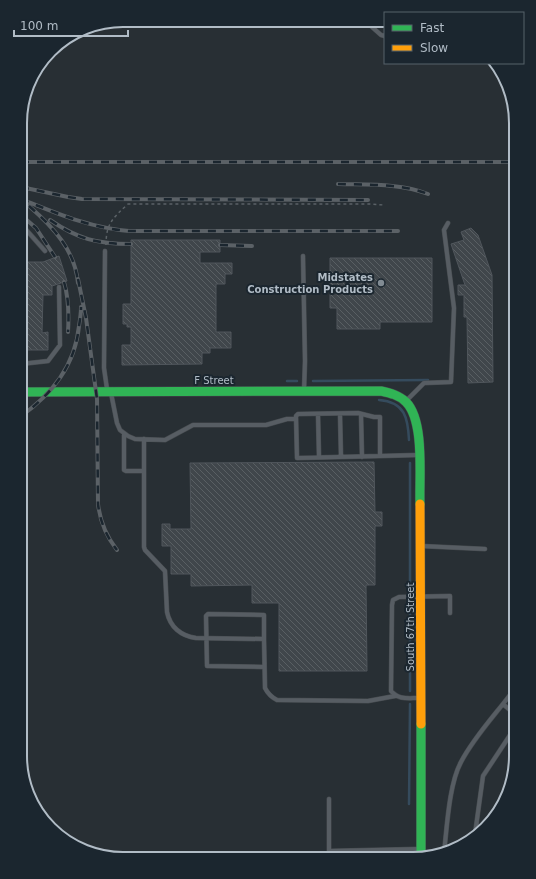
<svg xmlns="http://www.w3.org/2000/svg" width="536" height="879" font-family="'DejaVu Sans',sans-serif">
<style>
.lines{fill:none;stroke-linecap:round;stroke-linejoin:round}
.stream{stroke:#354b5d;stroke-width:2.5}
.building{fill:url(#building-back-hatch);stroke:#50565c}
.lane-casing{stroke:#464b4f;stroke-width:5}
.fast-casing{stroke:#464b4f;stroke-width:10}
.slow-casing{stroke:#464b4f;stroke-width:10}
.path{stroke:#5b6267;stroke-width:1.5;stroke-dasharray:3 3;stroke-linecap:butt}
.lane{stroke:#575d63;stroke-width:4}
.fast{stroke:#30b455;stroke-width:9}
.slow{stroke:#ff9f0a;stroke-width:9}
.rail-casing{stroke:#5b6166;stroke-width:4}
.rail{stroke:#1b262f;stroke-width:2.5;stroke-dasharray:8;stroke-linecap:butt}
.poi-dot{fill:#818b93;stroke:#1b262f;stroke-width:1.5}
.labels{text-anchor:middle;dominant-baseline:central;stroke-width:4;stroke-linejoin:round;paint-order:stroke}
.poi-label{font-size:10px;font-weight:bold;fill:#b1bcc6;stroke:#1b262f;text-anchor:end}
.street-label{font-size:10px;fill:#b1bcc6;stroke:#1b262f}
.rim{fill:none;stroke:#b1bcc6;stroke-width:2}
</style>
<defs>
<pattern id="building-back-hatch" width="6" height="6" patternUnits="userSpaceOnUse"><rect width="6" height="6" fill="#40464b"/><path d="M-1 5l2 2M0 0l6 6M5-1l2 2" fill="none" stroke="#595f63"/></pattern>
</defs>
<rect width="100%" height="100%" fill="#282f34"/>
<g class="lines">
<path class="stream" d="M287 381H297
M313 381 428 380
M379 400C405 402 408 418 409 440
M410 585V463
M410 614V691
M409 804 410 704"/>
</g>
<path class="building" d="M471 228 478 235 492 275 493 382 468 383 467 317H464V295H458V285H465L451 244 464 240 461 232Z
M131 240H220V252H200V263H232V274H225V284H216V332H231V348H210V353H202V364L122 365V345H131V327H127V324H123V304H131Z
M59 256 67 281 52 286V295H43L42 333 48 332V350H24V330H21V262H43Z
M330 258H432V322H380V329H337V308H330Z
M374 462 375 512H382V526H375V585H366L367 671H279V603H252V585L191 586V574H171V546H162V524H170V529H191L190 463Z"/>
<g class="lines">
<g class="lane-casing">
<path id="lane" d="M372 27 381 35 385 36
M21 224 45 251
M105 251 104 368 107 389
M303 256 305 361 304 391
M21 364 48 361 60 345 59 287
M111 393 117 423 120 430 128 436 135 439 165 440 193 425H266L287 419H296
M406 401 424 383 451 382 454 308 444 230 448 223
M318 414 319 457
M340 414 341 457
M361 414 362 457
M124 433V470L126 471H144
M144 439V547L145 550 165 571 167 612C170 627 181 636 196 638L264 639 265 688C268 694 271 697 277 700L368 701 395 696
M380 456 297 458 296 416 298 414 358 413 374 417H380V456L418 455
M421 546 485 549
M264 667 207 666 206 616 208 614 264 615V639
M419 698C407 698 399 700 391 691L392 605 393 600 399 597 450 596V613
M504 705 516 715
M329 799V851L373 850
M475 834 483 776 516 726
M444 853C447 827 449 784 461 762 475 735 498 712 516 687
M106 857 152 855 166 858
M222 858V855
M373 859V850L419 849"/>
</g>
<g class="fast-casing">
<path id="fast" d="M20 392 381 391C390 393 399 395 406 402 425 421 419 478 420 504
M421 724V857"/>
</g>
<g class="slow-casing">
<path id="slow" d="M420 504 421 724"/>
</g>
<path class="path" d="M106 245C106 223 113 218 128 204H371L384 205"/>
<use href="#lane" class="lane"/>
<use href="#fast" class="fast"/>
<use href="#slow" class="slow"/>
<g class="rail-casing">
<path id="rail" d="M21 162H516
M338 184C367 185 400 183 428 194
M21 187 68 197 82 199 368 200
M21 199C56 213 90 228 129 231H398
M29 206C53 227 75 250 78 283
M21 215 36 228 55 257
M50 220C78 239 97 244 131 244
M220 245 252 246
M78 279 86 318 97 399 98 504C100 521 106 536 117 550
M64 282C69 299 69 315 68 332
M20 417C52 394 75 366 79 326 80 320 81 313 81 307"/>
</g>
<use href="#rail" class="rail"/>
</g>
<circle class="poi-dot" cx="381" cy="283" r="4"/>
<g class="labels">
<g class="poi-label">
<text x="373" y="277">Midstates<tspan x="373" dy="12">Construction Products</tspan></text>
</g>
<g class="street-label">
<text x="214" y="380">F Street</text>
<text transform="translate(410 627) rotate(-90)">South 67th Street</text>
</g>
</g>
<path d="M0 0H536V879H0ZM123 27H413A96 96 0 0 1 509 123V756A96 96 0 0 1 413 852H123A96 96 0 0 1 27 756V123A96 96 0 0 1 123 27Z" fill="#1b262f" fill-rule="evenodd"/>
<path class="rim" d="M123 27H413A96 96 0 0 1 509 123V756A96 96 0 0 1 413 852H123A96 96 0 0 1 27 756V123A96 96 0 0 1 123 27Z"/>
<rect x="384" y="12" width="140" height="52" fill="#1b262f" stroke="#57626b"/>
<rect x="392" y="25" width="20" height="6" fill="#30b455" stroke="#57626b"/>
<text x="420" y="32" font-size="12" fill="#b1bcc6">Fast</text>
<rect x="392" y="45" width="20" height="6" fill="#ff9f0a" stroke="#57626b"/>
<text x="420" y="52" font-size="12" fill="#b1bcc6">Slow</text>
<path d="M14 30v6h114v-6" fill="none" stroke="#b1bcc6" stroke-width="2"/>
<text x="20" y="30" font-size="12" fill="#b1bcc6" stroke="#1b262f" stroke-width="3" paint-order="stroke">100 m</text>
</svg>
